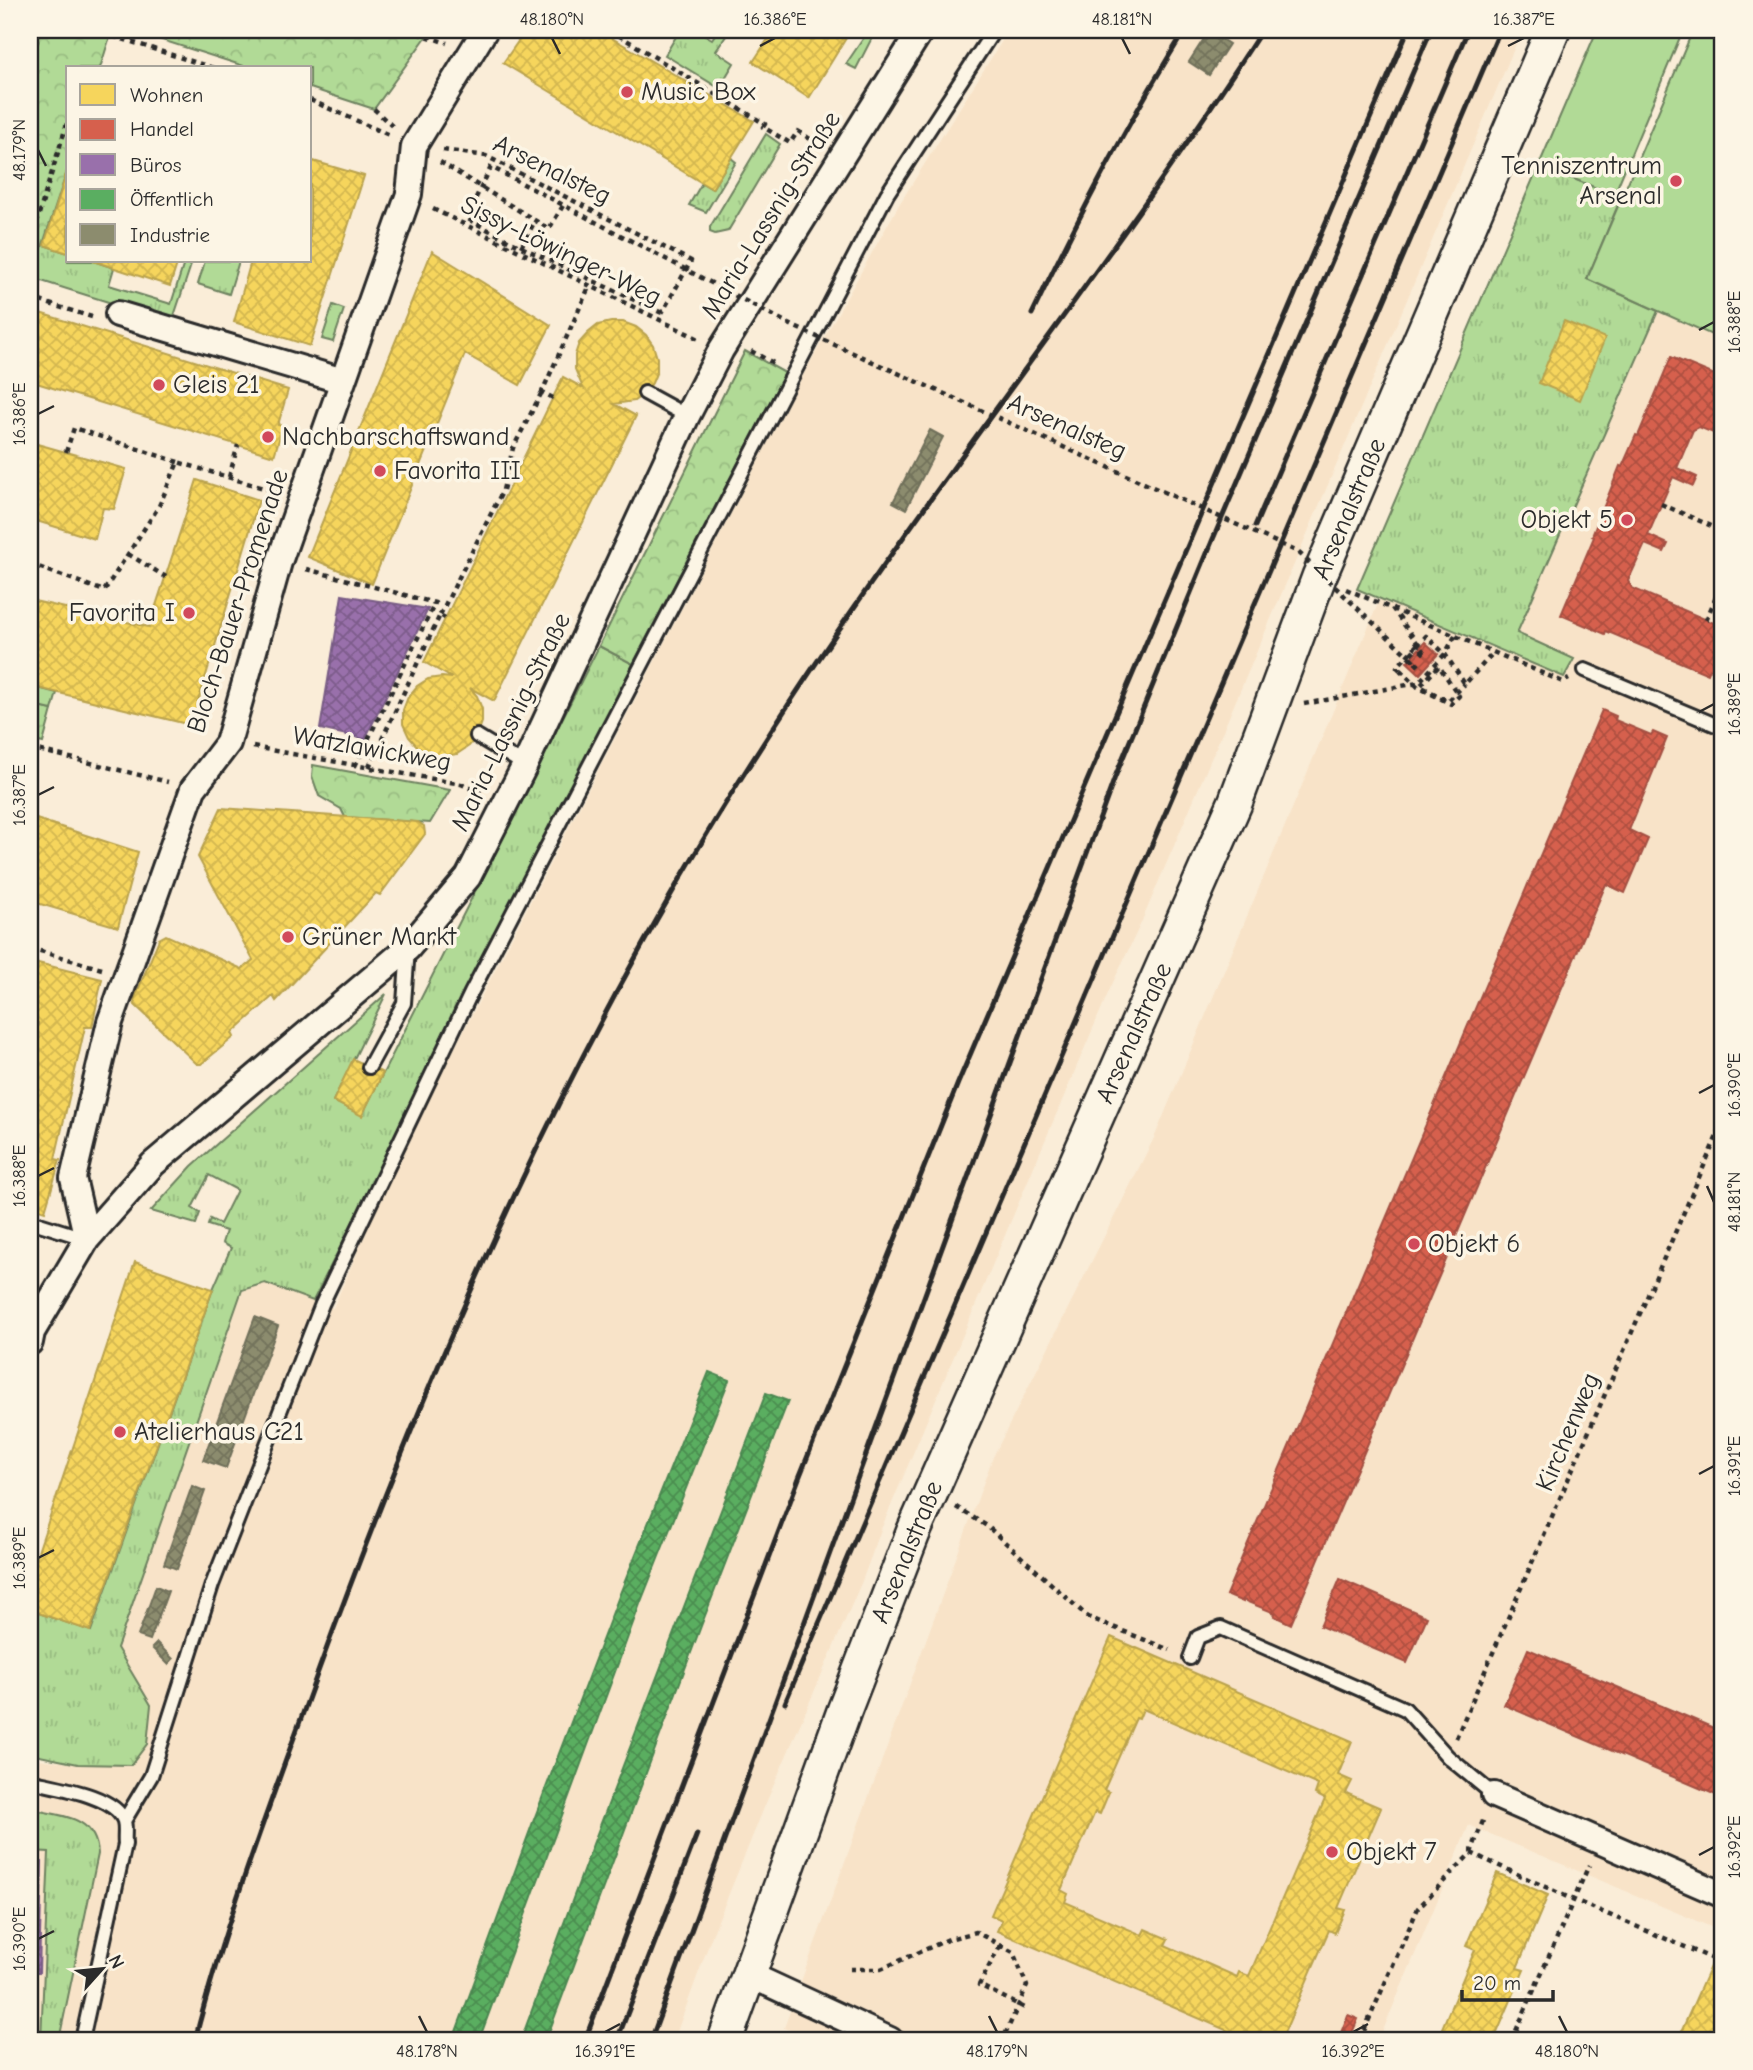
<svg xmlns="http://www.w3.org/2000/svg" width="1753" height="2070" font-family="'Comic Neue',sans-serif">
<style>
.built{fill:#f8e3c8}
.grass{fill:url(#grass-tufts);stroke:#6e8260;stroke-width:2}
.park{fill:url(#park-crowns);stroke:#6e8260;stroke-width:2}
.garden{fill:#b1da96;stroke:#6e8260;stroke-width:2}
.homes{fill:url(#homes-cross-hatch);stroke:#b9a24d;stroke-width:2;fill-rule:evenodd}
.shops{fill:url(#shops-cross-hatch);stroke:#a35043;stroke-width:2}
.offices{fill:url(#offices-cross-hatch);stroke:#785b85;stroke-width:2}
.public{fill:url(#public-cross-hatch);stroke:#4c8751;stroke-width:2}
.industry{fill:url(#industry-cross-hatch);stroke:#6f6f5a;stroke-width:2}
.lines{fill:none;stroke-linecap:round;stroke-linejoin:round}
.lane-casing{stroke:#2b2b2b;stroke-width:18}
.street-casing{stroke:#2b2b2b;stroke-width:30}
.secondary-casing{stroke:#2b2b2b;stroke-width:38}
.path{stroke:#2b2b2b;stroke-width:4.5;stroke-dasharray:5 5;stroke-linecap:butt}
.lane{stroke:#fcf5e5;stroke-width:12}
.street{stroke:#fcf5e5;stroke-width:24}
.secondary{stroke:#fcf5e5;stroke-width:33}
.rail{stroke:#2b2b2b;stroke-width:5}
.path-bridge{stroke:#2b2b2b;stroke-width:4.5;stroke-dasharray:5 5;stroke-linecap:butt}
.ticks{fill:none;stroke:#2b2b2b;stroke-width:2.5}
.poi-dot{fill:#d1495b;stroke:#fcf5e5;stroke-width:2.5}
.labels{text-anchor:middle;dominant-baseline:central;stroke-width:7;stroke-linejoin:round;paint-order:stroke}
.poi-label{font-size:26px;fill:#2b2b2b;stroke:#fcf5e5;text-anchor:start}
.street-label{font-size:26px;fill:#2b2b2b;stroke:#fcf5e5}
.neatline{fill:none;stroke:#2b2b2b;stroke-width:2.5}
.ticks-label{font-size:18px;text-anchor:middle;fill:#2b2b2b}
</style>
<defs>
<pattern id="grass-tufts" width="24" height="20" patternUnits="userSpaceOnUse" patternTransform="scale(1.75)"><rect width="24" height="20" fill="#b1da96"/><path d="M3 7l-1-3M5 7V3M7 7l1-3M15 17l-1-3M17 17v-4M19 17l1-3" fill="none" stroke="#98bb81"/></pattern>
<pattern id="park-crowns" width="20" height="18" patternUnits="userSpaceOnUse" patternTransform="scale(1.75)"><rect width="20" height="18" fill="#b1da96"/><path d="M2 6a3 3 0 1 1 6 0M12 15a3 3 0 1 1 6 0" fill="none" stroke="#98bb81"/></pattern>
<pattern id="homes-cross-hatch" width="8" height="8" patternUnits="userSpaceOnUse" patternTransform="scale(1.75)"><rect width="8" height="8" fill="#f6d55c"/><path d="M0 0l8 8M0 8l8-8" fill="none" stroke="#d3b750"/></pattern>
<pattern id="shops-cross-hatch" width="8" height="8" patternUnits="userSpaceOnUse" patternTransform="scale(1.75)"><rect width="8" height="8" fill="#d6604d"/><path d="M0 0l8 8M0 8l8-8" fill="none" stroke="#ae4f40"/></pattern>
<pattern id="offices-cross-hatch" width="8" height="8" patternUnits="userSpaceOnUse" patternTransform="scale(1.75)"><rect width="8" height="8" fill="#9970ab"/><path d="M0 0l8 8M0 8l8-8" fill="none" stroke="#7d5c8b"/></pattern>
<pattern id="public-cross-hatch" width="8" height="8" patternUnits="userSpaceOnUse" patternTransform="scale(1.75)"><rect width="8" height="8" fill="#5aae61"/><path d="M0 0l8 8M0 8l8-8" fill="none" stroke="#4b8e50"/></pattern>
<pattern id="industry-cross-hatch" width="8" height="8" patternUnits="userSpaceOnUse" patternTransform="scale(1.75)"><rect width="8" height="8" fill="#8c8c6e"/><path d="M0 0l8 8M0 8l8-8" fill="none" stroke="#73735b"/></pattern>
</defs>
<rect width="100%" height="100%" fill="#faedd8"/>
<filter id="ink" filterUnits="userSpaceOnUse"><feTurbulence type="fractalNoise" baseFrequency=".0143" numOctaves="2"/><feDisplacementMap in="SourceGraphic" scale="14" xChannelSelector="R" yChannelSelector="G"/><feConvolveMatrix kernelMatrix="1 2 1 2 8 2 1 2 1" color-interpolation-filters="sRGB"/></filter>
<g filter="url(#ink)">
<path class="built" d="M1009 30H1522L1141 923 1109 991 1035 1164 882 1527 862 1581 766 1803 713 1933 674 2040H30V1758L78 1764 241 1274 333 1308 382 1196 445 1067 797 386 900 203Z
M1658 311 1723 340V1932L1469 1825 1379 2040H813L784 2028 993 1457 1155 1136 1380 599 1564 677 1573 658 1517 634Z"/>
<path class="grass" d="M680 30H697L712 39 718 30H730L716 51 734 63 719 88 665 55Z
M869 30H876L856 69 846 64Z
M45 38 100 68H68V168L44 245 68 253V261H93L114 268 109 285 171 304 184 263 191 265 172 322 32 278 30 284Z
M766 134 780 144 728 231 715 234 710 232V227Z
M731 158 736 162 706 212 689 205 702 183 712 189Z
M1539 165 1621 198 1587 279 1658 311 1517 633 1574 659 1564 677 1357 589Z
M205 261H239L229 294 198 284Z
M333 305 344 309 333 342 322 339Z
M599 646 633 664 313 1301 265 1283 242 1290 117 1648 151 1705 147 1744 131 1765 78 1764 30 1754V1610L91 1631 213 1289 231 1248 222 1243 226 1231 208 1225 210 1219 220 1224 237 1190 209 1175 192 1208 200 1213 196 1224 151 1211 192 1166 386 994 333 1101 362 1115Z
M30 1809C60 1816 96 1815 98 1854L59 2040H41L49 1852 30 1851Z"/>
<path class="park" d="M30 30H112L100 68H68V168L30 284Z
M149 30H421L429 33 374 109 310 88V68H250L146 35Z
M745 351 785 373 633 664 599 646Z
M30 705 52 710 43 743 30 740Z
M313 765 450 790 430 823 345 817 341 809 319 796 312 776Z"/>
<path class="garden" d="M1597 30H1683L1614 195 1539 165Z
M1693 30H1723V340L1587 279Z
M30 686 57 693 52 710 30 705Z"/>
<path class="homes" d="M526 30H598L754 121 712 189 503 63Z
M774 30H851L809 98 753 62Z
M310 160 364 176 310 346 234 322 251 261H310Z
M68 168V253L44 245Z
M432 251 551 325 520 385 465 354 372 584 308 557Z
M93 261H178L170 286Z
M30 310 288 390 278 425 283 426 274 456 30 381Z
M1564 321 1605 338 1580 400 1539 383Z
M611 322H623L636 327 646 335 653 345 657 358V371L652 383 645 393 634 401 614 404 636 416 494 701 470 688 477 696 482 709V722L477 736 469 746 457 754 443 756 429 754 418 747 409 737 403 724V710L408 697 417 686 428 679 442 677 452 678 424 662 563 377 583 388 575 369V355L579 343 588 333 598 325Z
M30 442 126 469 114 509 103 508 95 539 30 519Z
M197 480 259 500 191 725 30 686V600L149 627Z
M221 808 418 822 424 826 425 834 380 895 376 893 276 1001 273 996 232 1033 234 1037 201 1064H197L135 1005 134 1000 159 939 166 935 242 969 253 960 198 857Z
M30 817 138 852 118 927 30 901Z
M38 963 102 979 92 1027H85L55 1159 60 1160 45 1211 30 1206V1059L38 1023 30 1021V967L37 969Z
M353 1059 383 1073 362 1116 333 1101Z
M135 1262 213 1289 90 1631 30 1610V1576Z
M1111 1637 1352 1741 1338 1775 1352 1781 1346 1793 1381 1808 1338 1908 1345 1910 1335 1933 1329 1930 1281 2040H1249L997 1931 1002 1920 991 1915ZM1143 1709 1318 1785 1315 1794 1325 1799 1249 1976 1239 1972 1237 1977 1165 1945 1168 1939 1145 1929 1142 1935 1065 1902 1068 1894 1061 1890 1095 1812 1100 1814 1109 1792 1104 1790 1136 1718 1139 1719Z
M1497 1873 1548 1895 1517 1968 1524 1970 1494 2040H1437L1475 1950 1466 1946Z
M1711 1964 1723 1969V2040H1687L1679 2037Z"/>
<path class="shops" d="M1671 357 1715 375 1714 379 1723 383V437L1699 427 1693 430 1677 468 1697 477 1693 486 1673 477 1648 535 1668 544 1664 552 1645 544 1628 581 1632 588 1723 627V674L1710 669 1708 674 1606 631 1605 634 1561 615 1594 537 1592 536 1620 466 1622 467 1636 435 1638 436Z
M1425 642 1438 654 1420 674 1407 662Z
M1602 710 1616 716 1615 720 1651 735 1653 732 1667 738 1629 830 1648 839 1625 893 1606 884 1291 1624 1274 1616 1275 1613 1243 1600V1602L1226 1595Z
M1340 1579 1427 1617 1407 1663 1320 1626Z
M1528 1649 1723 1732V1798L1504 1705Z
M1348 2015 1358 2019 1349 2040H1338Z"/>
<path class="offices" d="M342 595 428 609 365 739 320 729Z
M30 1862H42L39 1973H30Z"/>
<path class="public" d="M709 1372 729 1380 640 1604 479 2040H453L533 1822 619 1596Z
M766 1393 788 1401 701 1626 546 2040H521L593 1844Z"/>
<path class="industry" d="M1209 31 1229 44 1209 75 1189 62Z
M930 430 943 437 906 509 893 502Z
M255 1317 278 1326 226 1468 203 1460Z
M192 1486 205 1491 177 1569 164 1564Z
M156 1586 168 1591 150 1640 138 1636Z
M157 1643 173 1659 168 1664 152 1648Z"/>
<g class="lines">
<g class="lane-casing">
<path id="lane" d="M645 393 687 416
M1585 670 1723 728
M477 736 525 765
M369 1067 404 1003 408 949
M30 1221 87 1239
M1190 1658 1198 1637 1221 1628 1405 1709 1448 1757 1494 1795
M30 1781C54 1787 115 1795 124 1821 126 1828 124 1837 125 1844L82 2040
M124 1821 151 1776 212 1585 322 1304 471 993 887 194 994 30"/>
</g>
<g class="street-casing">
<path id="street" d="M118 314 343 381
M87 1239 73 1178 110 1022 193 789 228 743 279 562 409 194 414 146 485 30
M30 1342 32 1332 87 1239 153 1164 408 948 468 877 525 765 687 416 721 350 921 30
M1494 1795 1723 1895
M750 1975 890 2040"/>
</g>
<g class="secondary-casing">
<path id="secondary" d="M725 2040 844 1711 913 1533 1235 803 1319 577 1553 30"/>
</g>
<path class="path" d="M94 30 213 68
M408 30 447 43
M610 30 765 124 763 127 790 143 798 131 819 145
M30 64 40 30
M310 100 389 135
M374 109 393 127
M443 150 486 156 691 261 662 313
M440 162 549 229 564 204
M433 209 699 339
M30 243 68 120
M521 247 535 221
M30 298 92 317
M751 351 777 365
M553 398 542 392 589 287
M66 452 74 428 178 462
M229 477 238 445
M1661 504 1723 531
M128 554 166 577
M30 564 104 591 159 506 178 462 277 492
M306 569 435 603 355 766
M1346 589 1563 682 1569 679
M1392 608 1426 655
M440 615 503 490 513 448 542 392
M1706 620 1723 581
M1455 636 1445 654 1465 684 1493 653
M1400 670 1397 667 1407 656
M1456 693 1465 684
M1304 704 1418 683 1445 654 1426 636 1409 656 1419 666
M253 747 461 784 481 793
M30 748 168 782
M369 767 440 615 445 618
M30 948 102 969
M956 1507 987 1526 1088 1617 1170 1650
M1456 1738 1723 1122
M1471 1853 1574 1900 1723 1963
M1000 1946 979 1985 1025 2008
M850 1969H881L949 1939 976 1932 1013 1952 1027 1986 1005 2035
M1360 2040 1418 1908 1471 1853 1484 1818
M1512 2040 1589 1865"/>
<use href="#lane" class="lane"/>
<use href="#street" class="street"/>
<use href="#secondary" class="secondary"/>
<path class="rail" d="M1032 314C1079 216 1128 121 1185 30
M1255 526 1468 30
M785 1703 1500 30
M195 2040C227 1914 275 1791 319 1669 437 1347 574 1037 761 747 918 501 1104 275 1262 30
M585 2040 799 1478 958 1083 1408 30
M617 2040 697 1834
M651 2040 1115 777 1213 539 1431 30"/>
<path class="path-bridge" d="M662 313 521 247 466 218 491 167 795 327 1298 552 1419 666
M1407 656 1416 646 1426 655
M1400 670 1418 687 1451 704 1459 696 1439 666 1420 686 1448 701 1456 693"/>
</g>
</g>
<path class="ticks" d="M552 38 560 54M1122 38 1130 54M760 46 775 38M1508 46 1524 38M38 150 46 166M1699 330 1714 322M38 414 54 406M1699 712 1714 704M38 795 54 787M1699 1093 1714 1085M38 1176 54 1168M1707 1186 1714 1202M1699 1474 1714 1466M38 1558 54 1550M1699 1855 1714 1847M38 1939 54 1931M419 2016 427 2032M989 2016 997 2032M1559 2016 1567 2032M605 2032 620 2024M1353 2032 1368 2024"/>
<g class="poi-dot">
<circle cx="627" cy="92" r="7"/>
<circle cx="1676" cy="181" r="7"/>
<circle cx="159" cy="385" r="7"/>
<circle cx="268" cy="437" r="7"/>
<circle cx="380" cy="471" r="7"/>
<circle cx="1627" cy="520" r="7"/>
<circle cx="189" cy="613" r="7"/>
<circle cx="288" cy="937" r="7"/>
<circle cx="1414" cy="1244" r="7"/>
<circle cx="120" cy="1432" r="7"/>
<circle cx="1332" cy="1852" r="7"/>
</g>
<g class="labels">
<g class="poi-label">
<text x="641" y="92">Music Box</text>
<text x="1662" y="166" text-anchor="end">Tenniszentrum<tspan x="1662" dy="30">Arsenal</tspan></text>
<text x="173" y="385">Gleis 21</text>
<text x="282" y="437">Nachbarschaftswand</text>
<text x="394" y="471">Favorita III</text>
<text x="1613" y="520" text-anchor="end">Objekt 5</text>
<text x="175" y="613" text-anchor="end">Favorita I</text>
<text x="302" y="937">Grüner Markt</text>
<text x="1428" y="1244">Objekt 6</text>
<text x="134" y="1432">Atelierhaus C21</text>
<text x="1346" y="1852">Objekt 7</text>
</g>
<g class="street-label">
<text transform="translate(552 170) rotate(26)">Arsenalsteg</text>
<text transform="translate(771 215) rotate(-58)">Maria-Lassnig-Straße</text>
<text transform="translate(561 251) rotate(26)">Sissy-Löwinger-Weg</text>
<text transform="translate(1067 427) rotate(24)">Arsenalsteg</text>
<text transform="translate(1349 509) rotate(-67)">Arsenalstraße</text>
<text transform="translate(238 601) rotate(-72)">Bloch-Bauer-Promenade</text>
<text transform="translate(511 722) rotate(-64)">Maria-Lassnig-Straße</text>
<text transform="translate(372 749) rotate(10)">Watzlawickweg</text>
<text transform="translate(1134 1033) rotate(-66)">Arsenalstraße</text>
<text transform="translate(1568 1432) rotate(-67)">Kirchenweg</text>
<text transform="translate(907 1552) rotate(-68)">Arsenalstraße</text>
</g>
</g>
<rect width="1753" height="2070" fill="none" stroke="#fcf5e5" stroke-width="77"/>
<rect x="66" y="66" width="245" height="196" fill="#fcf5e5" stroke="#a8a49b" stroke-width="2"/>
<rect x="80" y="84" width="35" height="21" fill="#f6d55c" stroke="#a8a49b" stroke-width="2"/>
<text x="130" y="102" font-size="21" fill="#2b2b2b">Wohnen</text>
<rect x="80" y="119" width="35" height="21" fill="#d6604d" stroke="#a8a49b" stroke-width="2"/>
<text x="130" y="136" font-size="21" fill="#2b2b2b">Handel</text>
<rect x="80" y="154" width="35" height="21" fill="#9970ab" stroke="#a8a49b" stroke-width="2"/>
<text x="130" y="172" font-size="21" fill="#2b2b2b">Büros</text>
<rect x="80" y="189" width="35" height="21" fill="#5aae61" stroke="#a8a49b" stroke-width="2"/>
<text x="130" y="206" font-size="21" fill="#2b2b2b">Öffentlich</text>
<rect x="80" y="224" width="35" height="21" fill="#8c8c6e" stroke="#a8a49b" stroke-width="2"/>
<text x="130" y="242" font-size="21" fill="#2b2b2b">Industrie</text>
<g transform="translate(102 1969) rotate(63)" stroke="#fcf5e5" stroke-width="5" paint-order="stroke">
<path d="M0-5L12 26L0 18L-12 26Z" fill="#2b2b2b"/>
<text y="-10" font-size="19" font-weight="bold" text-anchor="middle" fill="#2b2b2b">N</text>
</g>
<path d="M1462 1990v10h91v-10" fill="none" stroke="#2b2b2b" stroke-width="3.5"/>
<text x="1473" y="1990" font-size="21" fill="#2b2b2b" stroke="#fcf5e5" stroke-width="5" paint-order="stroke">20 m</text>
<rect x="38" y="38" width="1676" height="1994" class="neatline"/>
<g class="ticks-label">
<text x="552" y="25">48.180°N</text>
<text x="775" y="25">16.386°E</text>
<text x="1122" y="25">48.181°N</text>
<text x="1524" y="25">16.387°E</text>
<text transform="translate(19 150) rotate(-90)" y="6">48.179°N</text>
<text transform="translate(1734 322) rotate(-90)" y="6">16.388°E</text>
<text transform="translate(19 414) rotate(-90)" y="6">16.386°E</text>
<text transform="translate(1734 704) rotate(-90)" y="6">16.389°E</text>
<text transform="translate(19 795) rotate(-90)" y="6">16.387°E</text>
<text transform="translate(1734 1085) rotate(-90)" y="6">16.390°E</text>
<text transform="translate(19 1176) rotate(-90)" y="6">16.388°E</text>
<text transform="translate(1734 1202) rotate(-90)" y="6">48.181°N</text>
<text transform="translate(1734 1466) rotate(-90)" y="6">16.391°E</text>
<text transform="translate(19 1558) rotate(-90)" y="6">16.389°E</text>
<text transform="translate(1734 1847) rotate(-90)" y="6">16.392°E</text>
<text transform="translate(19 1939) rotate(-90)" y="6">16.390°E</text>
<text x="427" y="2057">48.178°N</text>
<text x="605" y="2057">16.391°E</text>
<text x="997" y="2057">48.179°N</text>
<text x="1353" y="2057">16.392°E</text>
<text x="1567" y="2057">48.180°N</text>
</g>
</svg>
